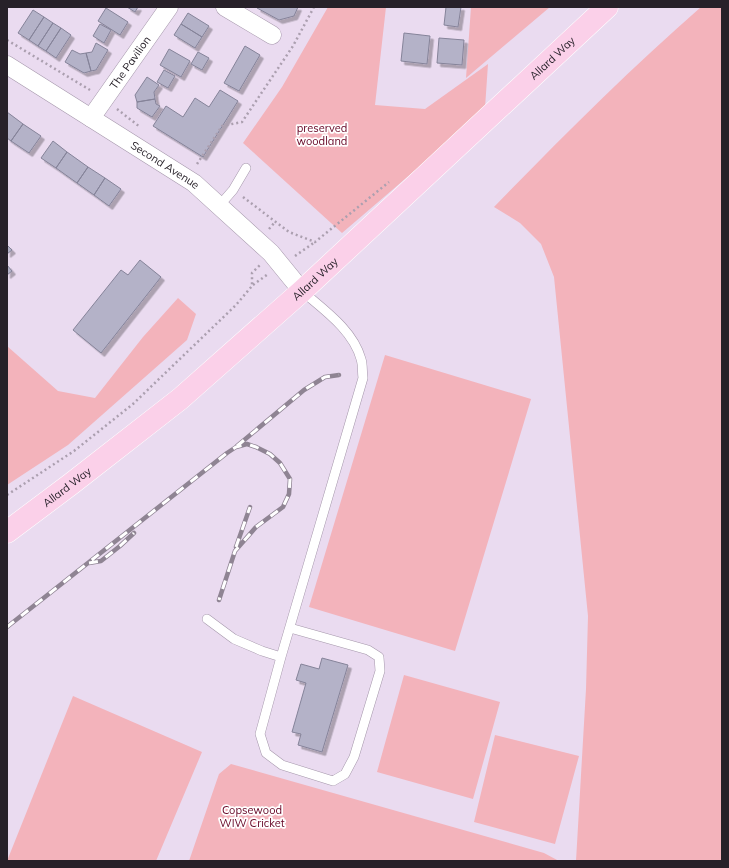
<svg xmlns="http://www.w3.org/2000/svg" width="729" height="868" font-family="Mulish,sans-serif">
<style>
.green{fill:#f3b3bb}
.building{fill:#b4b2c8;stroke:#858399;filter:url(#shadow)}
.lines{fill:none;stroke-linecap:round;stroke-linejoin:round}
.service-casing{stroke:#a597ab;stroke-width:10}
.minor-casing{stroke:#a597ab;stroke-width:19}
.primary-casing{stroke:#fff;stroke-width:23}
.path{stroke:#ab9faf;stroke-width:2.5;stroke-dasharray:2 3;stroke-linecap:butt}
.service{stroke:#fff;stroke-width:9}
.minor{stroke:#fff;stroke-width:18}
.primary{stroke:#fbd0e9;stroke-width:22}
.rail-casing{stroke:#8f8493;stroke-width:4.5}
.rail{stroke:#fff;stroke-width:3;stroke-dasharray:9;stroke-linecap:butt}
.labels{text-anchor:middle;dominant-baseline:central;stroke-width:3.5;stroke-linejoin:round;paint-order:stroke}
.street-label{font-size:11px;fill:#272129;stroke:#fff}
.park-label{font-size:11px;fill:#650424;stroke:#fff}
</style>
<defs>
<filter id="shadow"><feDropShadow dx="3.5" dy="3.5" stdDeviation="0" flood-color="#0004"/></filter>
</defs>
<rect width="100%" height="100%" fill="#eadbf0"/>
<path class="green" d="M328 7H386L375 105 425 109 488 64 485 108 426 161 342 233 243 143 282 87Z
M471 7H550L466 78Z
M701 7H722V861H576L586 689 588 616 554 277 541 244 520 223 494 207C561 138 629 70 701 7Z
M178 298 196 314 187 340 68 445 7 485V346L58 391 95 398 143 337Z
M385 355 531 399 455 651 309 607Z
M404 675 500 702 473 799 377 772Z
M73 696 202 752 156 861H7Z
M495 735 579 756 555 844 474 822Z
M231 764 544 853 559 861H189L219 774Z"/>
<path class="building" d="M127 7H138L135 12Z
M258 7H298L294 16 279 20 257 8Z
M446 7H461L458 27 444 25Z
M106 8 128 22 120 35 98 21Z
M33 10 44 17 29 40 18 33Z
M188 13 209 26 202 37 181 24Z
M44 17 53 23 38 46 29 40Z
M53 23 61 28 46 51 38 46Z
M100 24 111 30 104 43 93 36Z
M181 24 202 37 195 48 174 35Z
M61 28 71 35 56 58 46 51Z
M404 33 430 36 427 64 401 61Z
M439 38 464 40 462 65 437 63Z
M96 43 108 50 96 70 91 71 86 53 92 52Z
M245 46 260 55 239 91 224 83Z
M169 49 190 61 181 77 160 65Z
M72 50 80 54 86 53 91 71 84 73 65 62Z
M198 52 209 58 202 70 191 64Z
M164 70 175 76 168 88 157 82Z
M147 77 159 85 154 92 155 99 137 102 135 95Z
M220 90 238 101 203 157 153 126 166 106 183 117 195 98 209 107Z
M155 99 156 104 160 106 152 117 137 108V102Z
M7 112 23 124 11 141 7 138Z
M23 124 41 136 29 153 11 141Z
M53 141 67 152 56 168 41 158Z
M67 152 88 167 77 183 56 168Z
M88 167 105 178 94 195 77 183Z
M105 178 121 189 109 206 94 195Z
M7 245 12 250 7 254Z
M140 260 161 277 101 353 73 330 121 270 128 275Z
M7 265 12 271 7 275Z
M322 658 348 665 322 752 298 745 301 734 292 732 306 683 296 680 301 664 319 669Z"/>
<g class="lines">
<g class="service-casing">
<path id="service" d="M219 206 233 190 246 168
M207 619 234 639 262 651 281 657
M290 628 368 650 379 657 380 671 354 757 345 774 333 781 282 765 266 753 260 734 281 657 363 378C362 372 363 365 361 359 353 330 324 310 302 291"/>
</g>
<g class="minor-casing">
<g id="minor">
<path d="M225 7 272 35"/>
<path id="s1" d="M7 65 194 183 271 253 302 291"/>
<path id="s2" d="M91 118 169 7"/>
</g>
</g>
<g class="primary-casing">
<g id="primary">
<path id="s3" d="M7 532 71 484 180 399 302 291 607 7"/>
</g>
</g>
<path class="path" d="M7 40 90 90
M117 109 140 127
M197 164 222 126 242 122 293 46 314 7
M243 197 289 232 315 242 389 182
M269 229 275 222
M295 256 315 242
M253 285 268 274
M7 495 74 451 133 404 236 305 252 286V273L260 265"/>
<use href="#service" class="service"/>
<use href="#minor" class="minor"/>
<use href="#primary" class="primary"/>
<g class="rail-casing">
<path id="rail" d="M237 446 304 390 325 377 339 375
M236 547 250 507
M89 563 101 561 120 546 134 533
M7 627 227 453 236 447 247 444 256 447 270 454 280 463 290 479 289 494 283 507 256 527 235 551 219 600"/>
</g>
<use href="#rail" class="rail"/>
</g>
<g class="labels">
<g class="street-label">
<text stroke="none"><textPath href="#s3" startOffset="723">Allard Way</textPath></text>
<text stroke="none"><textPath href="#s2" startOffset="68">The Pavilion</textPath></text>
<text stroke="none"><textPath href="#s1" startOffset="187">Second Avenue</textPath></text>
<text stroke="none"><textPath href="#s3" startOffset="399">Allard Way</textPath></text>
<text stroke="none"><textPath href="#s3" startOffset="75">Allard Way</textPath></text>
</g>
<g class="park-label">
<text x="322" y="128">preserved<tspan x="322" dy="13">woodland</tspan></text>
<text x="252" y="810">Copsewood<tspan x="252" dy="13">WIW Cricket</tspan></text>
</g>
</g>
<rect width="729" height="868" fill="none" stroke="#272129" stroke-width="16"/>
</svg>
